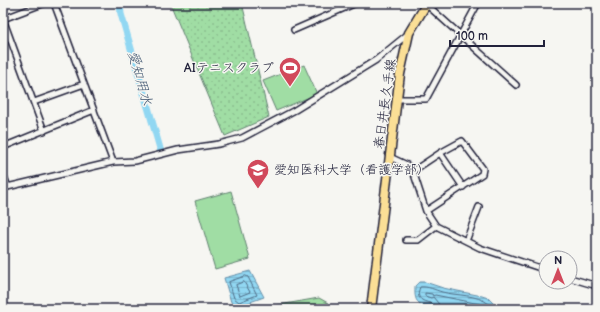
<svg xmlns="http://www.w3.org/2000/svg" width="600" height="312" font-family="'Balsamiq Sans','Klee One',sans-serif">
<style>
.grass{fill:url(#grass-dots);stroke:#618070}
.garden{fill:#a0dda4;stroke:#618070}
.water{fill:url(#water-rules);stroke:#658fa9}
.lines{fill:none;stroke-linecap:round;stroke-linejoin:round}
.shore{stroke:#4e6a84;stroke-width:1}
.canal{stroke:#91d7f2;stroke-width:7}
.street-casing{stroke:#22223b;stroke-width:8}
.primary-casing{stroke:#22223b;stroke-width:11}
.street{stroke:#f6f6f2;stroke-width:5}
.primary{stroke:#fbdf96;stroke-width:8}
.labels{text-anchor:middle;dominant-baseline:central;stroke-width:3;stroke-linejoin:round;paint-order:stroke}
.poi-label{font-size:13px;fill:#22223b;stroke:#f6f6f2;text-anchor:end}
.street-label{font-size:13px;fill:#22223b;stroke:#f6f6f2}
.water-label{font-size:14px;font-style:italic;fill:#435872;stroke:#f6f6f2}
</style>
<defs>
<pattern id="grass-dots" width="8" height="8" patternUnits="userSpaceOnUse"><rect width="8" height="8" fill="#a0dda4"/><path d="M2 2h.1M6 6h.1" fill="none" stroke="#8abd8e" stroke-width="1.8" stroke-linecap="round"/></pattern>
<pattern id="water-rules" width="6" height="5" patternUnits="userSpaceOnUse"><rect width="6" height="5" fill="#91d7f2"/><path d="M0 2.5h6" fill="none" stroke="#7db8d0"/></pattern>
</defs>
<rect width="100%" height="100%" fill="#f6f6f2"/>
<filter id="ink" filterUnits="userSpaceOnUse"><feTurbulence type="fractalNoise" baseFrequency=".025" numOctaves="2"/><feDisplacementMap in="SourceGraphic" scale="8" xChannelSelector="R" yChannelSelector="G"/><feConvolveMatrix kernelMatrix="1 2 1 2 8 2 1 2 1" color-interpolation-filters="sRGB"/></filter>
<g filter="url(#ink)">
<path class="grass" d="M170 3H242L269 117 225 136Z"/>
<path class="garden" d="M304 65 317 94 276 111 263 81Z
M231 191 250 259 215 269 195 201Z
M319 298 328 303V309H266L279 305Z"/>
<path class="water" d="M250 271 264 297 239 306 231 302 224 278Z
M419 282H425L443 288 482 296 488 298 495 305 494 309C479 309 430 312 419 303 414 299 415 292 415 286Z"/>
<g class="lines">
<path class="shore" d="M246 276 248 277 257 295 239 302 234 298 229 282Z
M244 282 250 292 240 296 236 285Z
M435 309 433 304C423 301 415 300 420 287 428 286 435 290 442 292 457 296 477 294 489 304L491 309
M440 309 438 303 433 297 431 298 425 296V293L432 294 433 296 435 295 480 304 484 306 485 309"/>
<path class="canal" d="M120 3 121 14 161 152"/>
<g class="street-casing">
<path id="street" d="M54 3 113 162
M426 4 516 85
M294 30 356 3
M397 99H426L478 3
M34 102 84 84
M44 131 3 19 45 3
M3 147 94 110
M440 153 463 187
M390 157 407 165 413 171 426 211 436 226 480 248 546 270
M413 171 440 153 462 141 483 169 482 174 426 211
M3 174 8 187
M3 188 113 162 135 161 178 150 219 144 242 138 295 110 376 60 408 34
M406 240H418L436 226
M466 241 479 207
M570 278 597 286"/>
</g>
<g class="primary-casing">
<path id="primary" d="M371 309 400 74 409 33 427 3"/>
</g>
<use href="#street" class="street"/>
<use href="#primary" class="primary"/>
</g>
</g>
<defs>
<g id="stadium-pin" transform="scale(1.15)"><path d="M0 17L-7.5 6A9.5 9.5 0 1 1 7.5 6Z" fill="#d1495b" stroke="#f6f6f2"/><path d="M0-5a6.5 5 0 1 0 0 10a6.5 5 0 1 0 0-10ZM-3.5-1.8h7v3.6h-7Z" fill="#fff"/></g>
<g id="university-pin" transform="scale(1.15)"><path d="M0 17L-7.5 6A9.5 9.5 0 1 1 7.5 6Z" fill="#d1495b" stroke="#f6f6f2"/><path d="M0-5L7-2L0 1L-7-2ZM-4 1L0 2.5L4 1V4Q0 6-4 4Z" fill="#fff"/></g>
</defs>
<g fill-rule="evenodd">
<use href="#stadium-pin" x="290" y="68"/>
<use href="#university-pin" x="258" y="170"/>
</g>
<g class="labels">
<g class="poi-label">
<text x="274" y="68">AIテニスクラブ</text>
<text x="274" y="170" text-anchor="start">愛知医科大学（看護学部）</text>
</g>
<g class="street-label">
<text transform="translate(385 104) rotate(-82)">春日井長久手線</text>
</g>
<g class="water-label">
<text transform="translate(140 78) rotate(74)">愛知用水</text>
</g>
</g>
<rect width="600" height="312" fill="none" stroke="#f6f6f2" stroke-width="16"/>
<rect x="8" y="8" width="584" height="296" fill="none" stroke="#22223b" stroke-width="1.5" filter="url(#ink)"/>
<g transform="translate(558 270)"><circle r="19" fill="#f6f6f2" stroke="#a1a1a9"/>
<path d="M0-3L7 15L0 10L-7 15Z" fill="#d1495b"/>
<text y="-6" font-size="11" font-weight="bold" text-anchor="middle" fill="#22223b">N</text>
</g>
<path d="M450 40v6h94v-6" fill="none" stroke="#22223b" stroke-width="2"/>
<text x="456" y="40" font-size="12" fill="#22223b" stroke="#f6f6f2" stroke-width="3" paint-order="stroke">100 m</text>
</svg>
